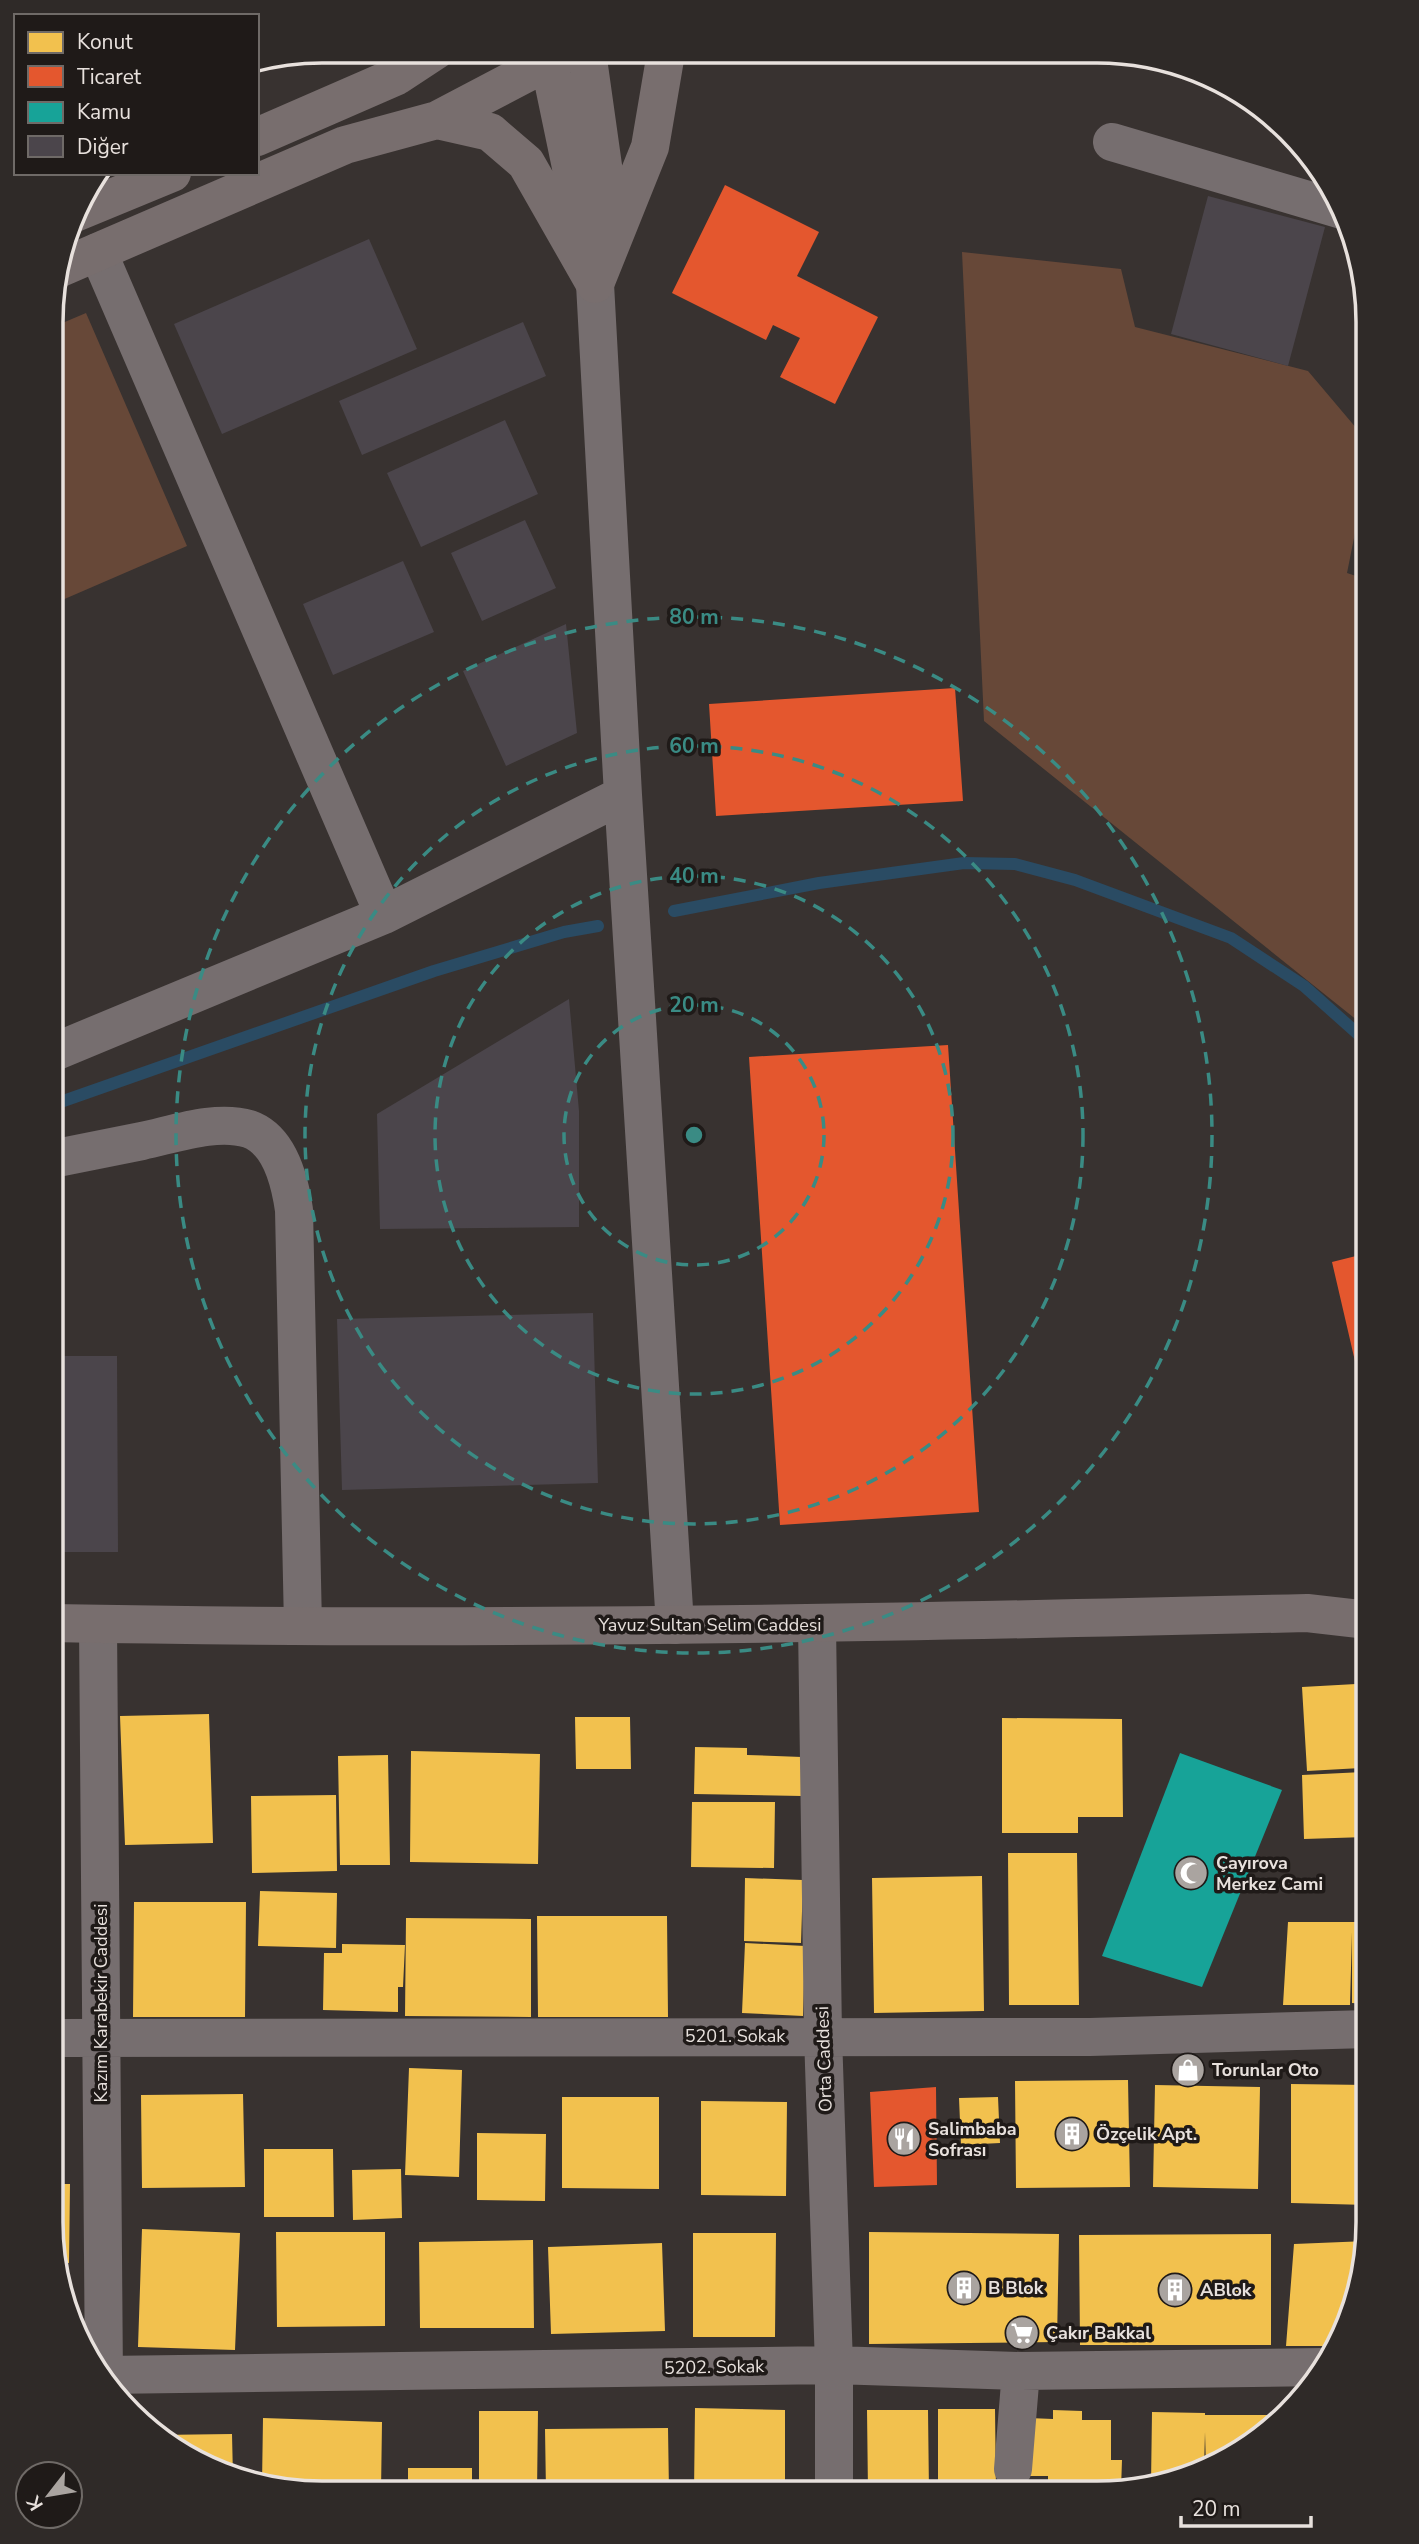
<svg xmlns="http://www.w3.org/2000/svg" width="1419" height="2544" font-family="'Nunito Sans',sans-serif">
<style>
.green{fill:#674838}
.homes{fill:#f2c14e}
.shops{fill:#e4572e}
.public{fill:#17a398}
.lines{fill:none;stroke-linecap:round;stroke-linejoin:round}
.stream{stroke:#2a4b63;stroke-width:12}
.building{fill:#4b454b}
.minor{stroke:#766e6f;stroke-width:38}
.major{stroke:#786e6e;stroke-width:38}
.ring{fill:none;stroke:#3a8b84;stroke-width:3.5;stroke-dasharray:12 9}
.labels{text-anchor:middle;dominant-baseline:central;stroke-width:7;stroke-linejoin:round;paint-order:stroke}
.street-label{font-size:18px;fill:#e8e1dd;stroke:#1f1a18}
.poi-label{font-size:18px;font-weight:bold;fill:#e8e1dd;stroke:#1f1a18;text-anchor:start}
.rim{fill:none;stroke:#e8e1dd;stroke-width:3.5}
.centre{fill:#3a8b84;stroke:#1f1a18;stroke-width:3.5}
.ring-label{font-size:21px;text-anchor:middle;font-weight:bold;fill:#3a8b84;stroke:#1f1a18;stroke-width:7;stroke-linejoin:round;paint-order:stroke}
</style>
<rect width="100%" height="100%" fill="#383230"/>
<path class="green" d="M962 252 1121 269 1135 327 1308 371 1368 442V468L1347 573 1368 580V1029L984 721Z
M86 313 187 546 53 604V327Z"/>
<path class="homes" d="M1356 1684 1361 1768 1307 1771 1302 1687Z
M1363 1694H1368V1747H1366Z
M209 1714 213 1843 125 1845 120 1716Z
M575 1717H630L631 1769H576Z
M1002 1718 1122 1719 1123 1817H1078V1833H1002Z
M695 1747 747 1748V1755L802 1757V1796L694 1794Z
M411 1751 540 1754 538 1864 410 1862Z
M388 1755 390 1865H340L338 1756Z
M1363 1772 1366 1837 1304 1839 1302 1775Z
M336 1795 337 1871 252 1873 251 1796Z
M692 1802H775L774 1868 691 1867Z
M1008 1853H1077L1079 2005H1009Z
M982 1876 984 2011 874 2013 872 1878Z
M745 1878 803 1880 801 1943 744 1941Z
M260 1891 337 1893 336 1948 258 1946Z
M134 1902H246L245 2017H133Z
M537 1916H667L668 2017H538Z
M406 1918 531 1919V2017L405 2016Z
M1288 1922H1368V2004L1352 2003V1932L1350 2005H1283Z
M745 1943 805 1946 803 2016 742 2013Z
M342 1944 405 1945 403 1987H398V2012L323 2010 324 1953H342Z
M409 2068 462 2070 459 2177 405 2175Z
M1128 2080 1130 2187 1016 2188 1015 2081Z
M1291 2084 1368 2085V2205L1291 2203Z
M1155 2085 1260 2087 1258 2189 1153 2187Z
M243 2094 245 2187 142 2188 141 2095Z
M562 2097H659V2189L562 2188Z
M998 2097 1000 2143 961 2145 959 2098Z
M701 2101 787 2102 786 2196 701 2195Z
M477 2133 546 2134 545 2201 477 2200Z
M264 2149H333L334 2217H264Z
M401 2169 402 2218 353 2220 352 2170Z
M51 2184H70L69 2263 57 2262 51 2222Z
M142 2229 240 2233 235 2350 138 2347Z
M276 2232H385V2326L277 2327Z
M869 2232 1059 2234 1057 2342 869 2344Z
M693 2233H776L775 2337H693Z
M1271 2234V2345H1080L1079 2235Z
M533 2240 534 2328H420L419 2242Z
M1367 2241 1348 2326 1336 2346H1286L1294 2244Z
M662 2243 665 2331 551 2334 548 2247Z
M59 2273H68L67 2314 65 2310Z
M695 2408 785 2410V2492H694Z
M938 2409H995L996 2493H938Z
M867 2410H928L929 2493H868Z
M1053 2410 1082 2411V2420H1111V2460H1122L1121 2489 1079 2491 1080 2484 1048 2483V2476H1027L1029 2418 1053 2419Z
M479 2411H538L537 2492 479 2491Z
M1152 2412 1205 2413V2415H1267V2430L1248 2447 1206 2468 1205 2432 1204 2469 1185 2479 1151 2484Z
M263 2418 382 2422 381 2491H286L262 2484Z
M668 2428 669 2492H546L545 2429Z
M232 2434 233 2477 218 2472 158 2435Z
M408 2468H472V2491H408Z
M1068 2489V2493H1011V2490Z"/>
<path class="shops" d="M725 185 819 232 797 276 878 317 835 404 780 377 800 338 773 325 766 340 672 293Z
M955 688 963 801 716 816 709 704Z
M948 1045 979 1512 780 1525 749 1057Z
M1368 1253V1413H1367L1332 1262Z
M936 2087 937 2185 874 2187 870 2092Z"/>
<path class="public" d="M1180 1753 1282 1790 1202 1987 1102 1956Z"/>
<g class="lines">
<path class="stream" d="M674 911 819 883 964 863 1015 864 1075 880 1231 938 1304 986 1368 1043
M52 1105 434 971 564 932 598 926"/>
</g>
<path class="building" d="M1208 196 1325 227 1288 366 1171 334Z
M369 239 417 349 222 434 174 324Z
M523 322 546 376 362 455 339 401Z
M505 420 538 494 421 547 387 473Z
M525 520 556 588 482 621 451 553Z
M403 561 434 632 333 675 303 604Z
M566 624 577 733 506 766 463 671Z
M569 999 579 1111V1227L380 1229 377 1114Z
M593 1313 598 1483 342 1490 337 1319Z
M52 1356H117L118 1552H52Z"/>
<g class="lines">
<path class="minor" d="M1112 142 1342 210
M98 252 384 915
M595 284 623 795 675 1625
M52 1053 384 915 623 795
M52 1159C82 1153 112 1147 142 1141 175 1134 216 1119 249 1129 280 1140 290 1182 294 1210L303 1626
M98 1624 104 2381
M817 1625 823 2035 834 2365V2492
M51 2038 1090 2037 1368 2029
M104 2375 834 2365 1021 2371 1324 2367
M1013 2469 1021 2371"/>
<path class="major" d="M547 52 588 249
M587 52 613 237
M437 120 490 132 526 163 595 284
M257 137 397 76 435 51
M75 213 172 173
M58 269 345 145 437 120 567 52
M595 284 650 147 666 53
M51 1623C470 1631 888 1623 1307 1613L1368 1620"/>
</g>
<g class="ring">
<circle cx="694" cy="1135" r="130"/>
<circle cx="694" cy="1135" r="259"/>
<circle cx="694" cy="1135" r="389"/>
<circle cx="694" cy="1135" r="518"/>
</g>
<defs>
<g id="mosque-disc" transform="scale(1.75)"><circle r="9.5" fill="#aaa4a0" stroke="#1f1a18"/><path d="M3.5-4.9A6 6 0 1 0 3.5 4.9A5 5 0 1 1 3.5-4.9Z" fill="#fff"/></g>
<g id="shop-disc" transform="scale(1.75)"><circle r="9.5" fill="#aaa4a0" stroke="#1f1a18"/><path d="M-5-2.5h2.3a2.7 3.5 0 0 1 5.4 0H5L5.5 6h-11ZM-1.5-2.5h3a1.5 2.3 0 0 0-3 0Z" fill="#fff"/></g>
<g id="building-disc" transform="scale(1.75)"><circle r="9.5" fill="#aaa4a0" stroke="#1f1a18"/><path d="M-4-6H4V6H1V3H-1V6H-4ZM-2.5-4.3h1.7v1.8h-1.7ZM.8-4.3h1.7v1.8H.8ZM-2.5-1h1.7V.8h-1.7ZM.8-1h1.7V.8H.8Z" fill="#fff"/></g>
<g id="restaurant-disc" transform="scale(1.75)"><circle r="9.5" fill="#aaa4a0" stroke="#1f1a18"/><path d="M-5-6h1v4h1v-4h1v4h1v-4h1v5L-1.5 .5V6h-2V.5L-5-1ZM5-6V6H3V1.5H1.5Q1.5-4 5-6Z" fill="#fff"/></g>
<g id="supermarket-disc" transform="scale(1.75)"><circle r="9.5" fill="#aaa4a0" stroke="#1f1a18"/><path d="M-6-5.5h2.5l.6 2H6L4.5 2H-2.5L-4.4-4H-6ZM-1.5 3.2a1.3 1.3 0 1 0 .1 0ZM3 3.2a1.3 1.3 0 1 0 .1 0Z" fill="#fff"/></g>
</defs>
<g fill-rule="evenodd">
<use href="#mosque-disc" x="1191" y="1873"/>
<use href="#shop-disc" x="1188" y="2070"/>
<use href="#building-disc" x="1072" y="2134"/>
<use href="#restaurant-disc" x="904" y="2139"/>
<use href="#building-disc" x="964" y="2288"/>
<use href="#building-disc" x="1175" y="2290"/>
<use href="#supermarket-disc" x="1022" y="2333"/>
</g>
<g class="labels">
<g class="street-label">
<text x="710" y="1625">Yavuz Sultan Selim Caddesi</text>
<text transform="translate(101 2003) rotate(-90)">Kazım Karabekir Caddesi</text>
<text x="735" y="2036">5201. Sokak</text>
<text transform="translate(824 2059) rotate(-92)">Orta Caddesi</text>
<text transform="translate(714 2367) rotate(-1)">5202. Sokak</text>
</g>
<g class="poi-label">
<text x="1216" y="1863">Çayırova<tspan x="1216" dy="21">Merkez Cami</tspan></text>
<text x="1212" y="2070">Torunlar Oto</text>
<text x="928" y="2129">Salimbaba<tspan x="928" dy="21">Sofrası</tspan></text>
<text x="1096" y="2134">Özçelik Apt.</text>
<text x="988" y="2288">B Blok</text>
<text x="1200" y="2290">ABlok</text>
<text x="1046" y="2333">Çakır Bakkal</text>
</g>
</g>
<path d="M0 0H1419V2544H0ZM322 63H1097A259 259 0 0 1 1356 322V2222A259 259 0 0 1 1097 2481H322A259 259 0 0 1 63 2222V322A259 259 0 0 1 322 63Z" fill="#2f2a28" fill-rule="evenodd"/>
<path class="rim" d="M322 63H1097A259 259 0 0 1 1356 322V2222A259 259 0 0 1 1097 2481H322A259 259 0 0 1 63 2222V322A259 259 0 0 1 322 63Z"/>
<circle cx="694" cy="1135" r="10" class="centre"/>
<g class="ring-label">
<text x="694" y="624">80 m</text>
<text x="694" y="753">60 m</text>
<text x="694" y="883">40 m</text>
<text x="694" y="1012">20 m</text>
</g>
<rect x="14" y="14" width="245" height="161" fill="#1f1a18" stroke="#6f6a67" stroke-width="2"/>
<rect x="28" y="32" width="35" height="21" fill="#f2c14e" stroke="#6f6a67" stroke-width="2"/>
<text x="77" y="49" font-size="21" fill="#e8e1dd">Konut</text>
<rect x="28" y="66" width="35" height="21" fill="#e4572e" stroke="#6f6a67" stroke-width="2"/>
<text x="77" y="84" font-size="21" fill="#e8e1dd">Ticaret</text>
<rect x="28" y="102" width="35" height="21" fill="#17a398" stroke="#6f6a67" stroke-width="2"/>
<text x="77" y="119" font-size="21" fill="#e8e1dd">Kamu</text>
<rect x="28" y="136" width="35" height="21" fill="#4b454b" stroke="#6f6a67" stroke-width="2"/>
<text x="77" y="154" font-size="21" fill="#e8e1dd">Diğer</text>
<g transform="translate(49 2495) rotate(239)"><circle r="33" fill="#1f1a18" stroke="#6f6a67" stroke-width="2"/>
<path d="M0-5L12 26L0 18L-12 26Z" fill="#aaa4a0"/>
<text y="-10" font-size="19" font-weight="bold" text-anchor="middle" fill="#e8e1dd">K</text>
</g>
<path d="M1181 2516v10h130v-10" fill="none" stroke="#e8e1dd" stroke-width="3.5"/>
<text x="1192" y="2516" font-size="21" fill="#e8e1dd" stroke="#1f1a18" stroke-width="5" paint-order="stroke">20 m</text>
</svg>
